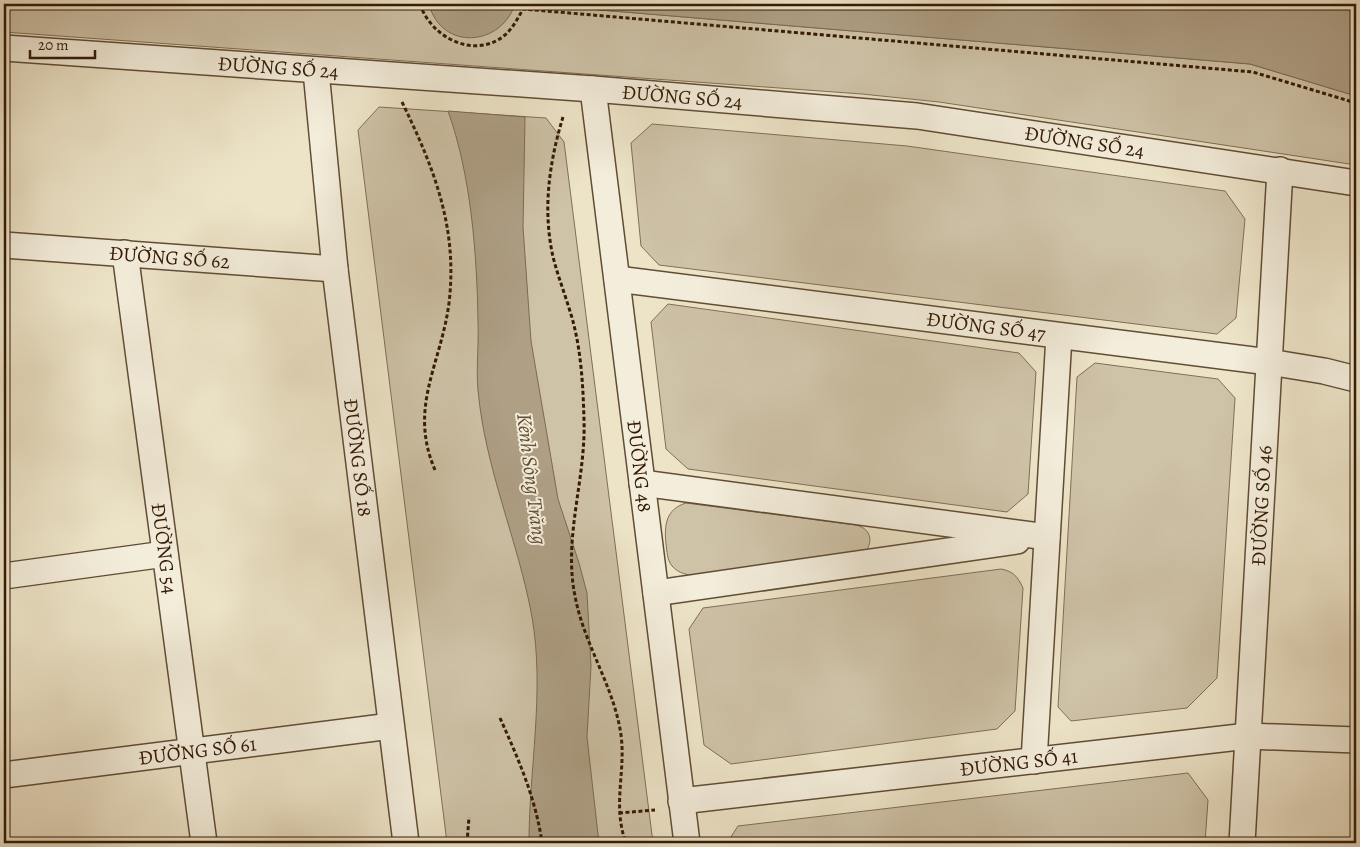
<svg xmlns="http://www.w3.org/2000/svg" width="1360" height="847" font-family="Alegreya,serif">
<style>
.green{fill:#cec2a7;stroke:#816e56}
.water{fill:#ae9f85;stroke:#7d6a51}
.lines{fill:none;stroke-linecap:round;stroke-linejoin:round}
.minor-casing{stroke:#624c35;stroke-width:28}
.path{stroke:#341a04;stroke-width:3;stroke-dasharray:4 2.5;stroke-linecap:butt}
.minor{stroke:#f3eddb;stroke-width:25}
.labels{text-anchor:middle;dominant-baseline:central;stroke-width:4;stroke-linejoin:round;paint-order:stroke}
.street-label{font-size:20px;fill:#341a04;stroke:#f3eddb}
.water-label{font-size:21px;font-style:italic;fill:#654f38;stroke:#f3eddb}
</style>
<rect width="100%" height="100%" fill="#ede4c8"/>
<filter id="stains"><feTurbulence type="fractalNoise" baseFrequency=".004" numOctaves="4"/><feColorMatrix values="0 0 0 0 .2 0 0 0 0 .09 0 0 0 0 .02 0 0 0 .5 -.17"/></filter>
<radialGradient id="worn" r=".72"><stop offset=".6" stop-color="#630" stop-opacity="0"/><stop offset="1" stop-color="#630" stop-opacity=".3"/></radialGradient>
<path class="green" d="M4 4H528L1250 64 1356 96V165L939 102 862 94 4 32Z
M379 107 546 118 564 142 653 843H447L358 130Z
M652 124 907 146 1225 191 1245 219 1236 318 1217 334 659 265 641 246 631 143Z
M668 304 1019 353 1036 372 1028 494 1007 512 688 469 666 449 651 322Z
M1095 363 1218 379 1235 398 1217 678 1187 708 1071 721 1058 707 1077 377Z
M686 503 856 525C871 529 873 540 866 552L697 576C688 575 679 574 672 566 667 560 667 551 666 544 664 525 666 509 686 503Z
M1001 569C1013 571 1018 577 1023 588L1015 711 997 729 731 764 704 745 689 629 703 608Z
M1188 773 1208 800 1205 843H727L738 826Z"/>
<path class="water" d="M429 4H515C501 47 441 51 429 4Z
M528 4H1356V96L1250 64Z
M448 111 525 117 523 227 531 341 558 499 579 563 587 593 591 666 587 737 599 843H529C529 769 545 691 532 617 518 540 485 469 478 390 476 368 479 345 478 322 477 254 471 175 448 111Z"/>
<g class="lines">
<g class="minor-casing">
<g id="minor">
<path id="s1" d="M4 48 593 89 917 116 1356 183"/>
<path id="s2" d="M316 71 335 269 406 843"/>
<path id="s3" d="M593 89 687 843"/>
<path id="s4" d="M4 245 335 269"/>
<path id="s5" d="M125 253 204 843"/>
<path id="s6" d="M617 279 1269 362 1324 371 1356 379"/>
<path d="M642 483 1047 537"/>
<path d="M4 576 165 554"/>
<path d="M656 593 1017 541"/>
<path d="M1034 761 1059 336"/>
<path id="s7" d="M4 775 391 726"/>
<path id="s8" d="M681 801 1248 736 1356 740"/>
<path id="s9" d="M1242 843 1280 170"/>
</g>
</g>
<path class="path" d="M420 4C431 38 475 60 505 35 513 28 518 18 523 9L1253 72 1356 103
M402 102C434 168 458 228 449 303 441 365 408 407 435 470
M563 117C551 156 544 199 550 240 553 264 562 285 569 308 581 344 583 383 584 420 586 479 563 538 575 596 584 645 614 686 621 735 626 772 612 805 626 843
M500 718C518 758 536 799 542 843
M619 813 655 810
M467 843 469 817"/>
<use href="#minor" class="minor"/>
</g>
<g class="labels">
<g class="street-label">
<text stroke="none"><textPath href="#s1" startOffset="275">ĐƯỜNG SỐ 24</textPath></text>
<text stroke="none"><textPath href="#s1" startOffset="680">ĐƯỜNG SỐ 24</textPath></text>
<text stroke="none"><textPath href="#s1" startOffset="1085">ĐƯỜNG SỐ 24</textPath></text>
<text stroke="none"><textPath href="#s4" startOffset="166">ĐƯỜNG SỐ 62</textPath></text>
<text stroke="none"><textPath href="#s6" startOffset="372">ĐƯỜNG SỐ 47</textPath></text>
<text stroke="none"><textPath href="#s2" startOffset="389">ĐƯỜNG SỐ 18</textPath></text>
<text stroke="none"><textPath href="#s3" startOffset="380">ĐƯỜNG 48</textPath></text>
<text stroke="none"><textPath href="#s9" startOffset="338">ĐƯỜNG SỐ 46</textPath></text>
<text stroke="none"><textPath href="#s5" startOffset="298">ĐƯỜNG 54</textPath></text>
<text stroke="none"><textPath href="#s7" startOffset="195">ĐƯỜNG SỐ 61</textPath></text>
<text stroke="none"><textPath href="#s8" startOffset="340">ĐƯỜNG SỐ 41</textPath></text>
</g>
<g class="water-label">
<text transform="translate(532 479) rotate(83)">Kênh Sông Trăng</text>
</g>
</g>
<rect width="1360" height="847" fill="none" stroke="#ede4c8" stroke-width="20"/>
<rect x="5" y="5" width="1350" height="837" fill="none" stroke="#341a04" stroke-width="2.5"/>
<rect x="10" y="10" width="1340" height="827" fill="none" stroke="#341a04"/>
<path d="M30 50v8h65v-8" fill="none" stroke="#341a04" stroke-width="2.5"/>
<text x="38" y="50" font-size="15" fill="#341a04" stroke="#f3eddb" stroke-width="4" paint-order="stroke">20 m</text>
<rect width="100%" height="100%" filter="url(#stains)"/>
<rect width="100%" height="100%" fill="url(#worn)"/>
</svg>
